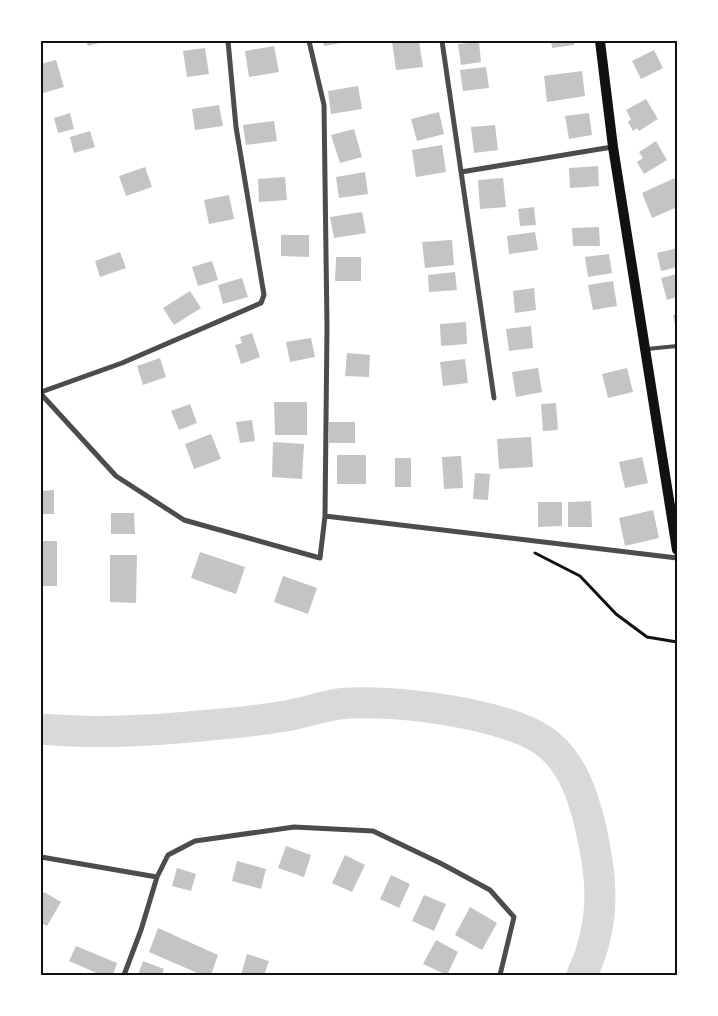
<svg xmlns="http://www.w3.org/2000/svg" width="718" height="1016" font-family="Literata,serif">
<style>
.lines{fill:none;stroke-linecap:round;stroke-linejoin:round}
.river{stroke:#d9d9d9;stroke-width:31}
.building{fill:#c4c4c4}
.path{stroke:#111;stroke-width:3}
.service{stroke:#4c4c4c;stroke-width:4}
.minor{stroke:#4c4c4c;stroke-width:5}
.secondary{stroke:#111;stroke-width:10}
.neatline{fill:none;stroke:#111;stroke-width:2}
</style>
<rect width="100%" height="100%" fill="#fff"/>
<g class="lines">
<path class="river" d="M41 729C96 734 154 731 210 725 235 723 261 720 286 716 303 713 321 707 338 704 387 698 512 713 549 745 573 765 583 796 590 825 603 880 606 923 582 975"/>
</g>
<path class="building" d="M86 41H102V42L88 46Z
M323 41H345L346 42 324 46Z
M392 41H419L423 67 396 70Z
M551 41H574V45L552 48Z
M479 42 481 62 461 65 458 44Z
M274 46 279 72 249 77 245 51Z
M205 48 209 74 187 77 183 51Z
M654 50 663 68 641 79 632 61Z
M56 60 64 87 43 93 41 64Z
M486 67 489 88 463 91 460 70Z
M582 71 585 96 547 102 544 76Z
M358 86 362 109 331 114 328 91Z
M646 99 658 119 639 131 637 128 633 131 628 122 631 119 626 110Z
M219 105 223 126 195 130 192 109Z
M439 112 444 134 417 141 411 119Z
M70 113 74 129 58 133 54 118Z
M589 113 592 135 569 139 565 116Z
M274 121 277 141 246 145 243 125Z
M495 125 498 150 474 153 471 127Z
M354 129 362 157 340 163 331 135Z
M90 131 95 147 74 153 70 137Z
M656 141 667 160 644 174 637 162 643 158 639 152Z
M442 145 446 172 416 177 412 150Z
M598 166 599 186 570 188 569 168Z
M145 167 152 187 126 196 119 176Z
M365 172 368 194 339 198 336 177Z
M285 177 287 200 259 202 258 179Z
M677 177V207L652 218 642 193Z
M503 178 506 207 480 209 478 180Z
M229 195 234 219 209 224 204 200Z
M534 207 536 225 520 226 518 209Z
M362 212 366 233 334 238 330 217Z
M599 227 600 246H573L572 228Z
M535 232 538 250 509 254 507 236Z
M281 235H309V257L281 256Z
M452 240 454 265 425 268 422 242Z
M677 248V267L661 271 657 253Z
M120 252 126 268 100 277 95 261Z
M609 254 612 273 588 277 585 257Z
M336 257H361V281H335Z
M212 261 218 280 198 286 192 267Z
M455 272 457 290 429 292 428 275Z
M677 274V297L667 300 661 278Z
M242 278 248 297 223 304 218 285Z
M613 281 617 306 593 310 588 285Z
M534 288 536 310 515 313 513 291Z
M190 291 201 308 174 325 163 308Z
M677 314V330H676L673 315Z
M466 322 467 344 441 346 440 324Z
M531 326 533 348 509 351 506 329Z
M252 333 260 357 241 364 235 345 242 343 240 337Z
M311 338 315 357 290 362 286 342Z
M347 353 370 355 369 377 345 376Z
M160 358 166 377 143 385 137 366Z
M465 359 468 383 443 386 440 362Z
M538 368 542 392 516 397 512 372Z
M627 368 633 392 608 398 602 374Z
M274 402H307V435H275Z
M556 403 558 430 543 431 541 404Z
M190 404 197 423 179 430 171 411Z
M252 420 255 441 240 443 236 422Z
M329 422H355V443H329Z
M211 434 221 459 194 469 185 444Z
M531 437 533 467 499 469 497 439Z
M273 442 304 444 302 479 272 477Z
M337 455H366V484H337Z
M461 456 463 488 444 489 442 457Z
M642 457 648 483 625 488 619 462Z
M395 458H411V487H395Z
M475 473 490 474 488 500 473 499Z
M54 490V514H41V491Z
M591 501 592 527H568V502Z
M538 502H562V526L538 527Z
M653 510 659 538 625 546 619 518Z
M111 513H134L135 534H111Z
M41 541H57V586H41Z
M200 552 245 567 236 594 191 578Z
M110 555H137L136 603 110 602Z
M283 576 317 588 308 614 274 602Z
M286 846 311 855 304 877 278 868Z
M345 855 365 865 352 892 332 883Z
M237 861 266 869 261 889 232 881Z
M177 868 196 874 191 891 172 886Z
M391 875 410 884 399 908 380 899Z
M44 892 61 902 47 926 41 923V897Z
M424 895 446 904 434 931 412 921Z
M470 907 497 923 482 950 455 935Z
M158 928 218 955 211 975H202L149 952Z
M436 940 458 952 447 975 423 964Z
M76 946 117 963 113 975H101L69 961Z
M247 954 269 961 264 975H241Z
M143 961 164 969 162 975H138Z"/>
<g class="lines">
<path class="path" d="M535 553 580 576 616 614 647 637 677 642"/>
<path class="service" d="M647 349 677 346"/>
<path class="minor" d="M442 41 494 398
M461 172 612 147
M41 392 122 363 261 303 264 295 236 127 228 41
M41 394 116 476 184 520 320 558 325 516 327 327 324 105 309 41
M325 516 677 558
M41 857 157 877 141 930 124 975
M157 877 168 855 195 841 294 827 373 831 442 864 490 890 514 917 500 975"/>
<path class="secondary" d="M600 41 613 147 677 550"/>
</g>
<rect width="718" height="1016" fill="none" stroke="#ffffff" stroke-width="85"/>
<rect x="42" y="42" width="634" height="932" class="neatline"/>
</svg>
